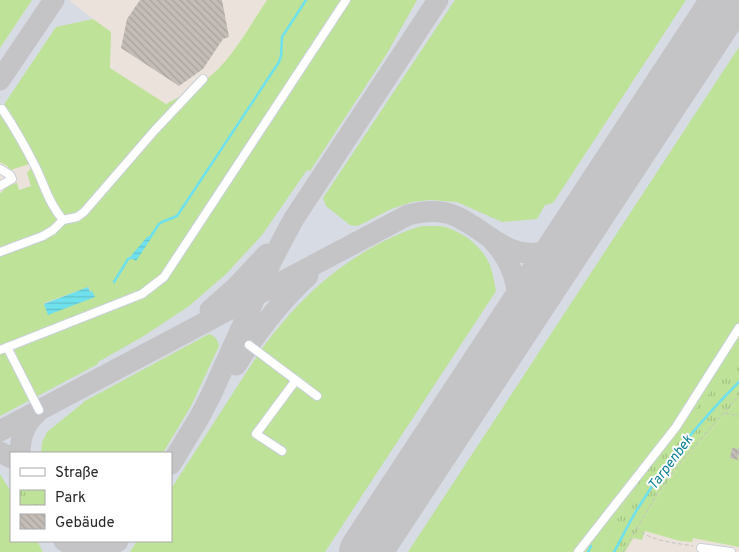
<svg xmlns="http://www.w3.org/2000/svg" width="739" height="552" font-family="Overpass,sans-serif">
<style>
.airport{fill:#d7dbe4;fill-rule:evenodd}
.grass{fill:#bee298;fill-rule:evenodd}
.park{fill:url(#park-tufts)}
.water{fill:url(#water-rules)}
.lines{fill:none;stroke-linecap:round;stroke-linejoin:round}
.stream{stroke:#6fe1ed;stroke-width:2.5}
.taxiway{stroke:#c4c4c7;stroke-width:21}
.runway{stroke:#c4c4c7;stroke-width:52}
.building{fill:url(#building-back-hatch)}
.minor-casing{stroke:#c9d0db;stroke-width:10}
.path{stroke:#c3c3c3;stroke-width:1;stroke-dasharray:4 2.5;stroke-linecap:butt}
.minor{stroke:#fff;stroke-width:8}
.labels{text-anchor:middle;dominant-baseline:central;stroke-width:4;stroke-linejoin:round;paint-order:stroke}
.water-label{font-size:14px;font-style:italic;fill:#0f8098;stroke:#fff}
</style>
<defs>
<pattern id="park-tufts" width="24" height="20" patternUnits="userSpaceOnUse" patternTransform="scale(1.25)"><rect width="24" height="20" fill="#bee298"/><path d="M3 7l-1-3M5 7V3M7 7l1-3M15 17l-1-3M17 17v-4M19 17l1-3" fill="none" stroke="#a3c283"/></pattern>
<pattern id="water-rules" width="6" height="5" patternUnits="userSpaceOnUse" patternTransform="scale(1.25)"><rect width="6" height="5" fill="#6fe1ed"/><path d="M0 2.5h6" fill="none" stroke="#60c1cb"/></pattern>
<pattern id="building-back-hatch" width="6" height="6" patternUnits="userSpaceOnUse" patternTransform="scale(1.25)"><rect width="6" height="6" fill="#c4bdb7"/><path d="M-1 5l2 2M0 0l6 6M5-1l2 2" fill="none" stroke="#a8a29d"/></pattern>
</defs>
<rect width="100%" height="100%" fill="#ebe2db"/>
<path class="airport" d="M32 0H69L93 19 56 27 0 111V48Z
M276 0H739V362L716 386 644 474 600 552H0V268L146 187ZM11 453H171V541H11Z"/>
<path class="grass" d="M0 0H32L0 48Z
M267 0H417L386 55 310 171 307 170 262 235 226 274 189 306 171 318 142 337 98 362V364L0 416V254C15 248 56 236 65 223L72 222 203 82C231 62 248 28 267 0ZM89 287 90 292 92 291 94 297 48 314 44 303Z
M455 0H686L553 203 545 205 537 219 502 222 457 202 430 200 412 202 391 209 360 225 355 226 350 225 326 206 323 198Z
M93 19 111 32 110 68 166 104 190 91 83 211 71 217 63 216 3 106 56 27Z
M739 47V362C706 397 673 433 645 473 628 497 614 525 600 552H408Z
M0 111 11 125 58 220 52 229 0 250V193L2 192 7 186 17 183 19 190 31 186 27 173 31 168 29 164 11 170 7 166 0 162Z
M423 226C428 226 434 226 439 226 460 229 481 245 490 265 493 273 494 282 496 291L325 552H130L137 541H171V489L257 356C291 307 331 268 384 241 397 235 409 229 423 226Z
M209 334C215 336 218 340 219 346L191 406 163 453H41L42 442 47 432 83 403V402Z
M739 399V547L693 538 692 542 680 541 645 531 642 540 633 538 659 495 677 469Z
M0 474 11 492V541H37L43 552H0Z"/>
<path class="park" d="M739 362V399L677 469 659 495 625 552H600C614 525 628 497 645 473 673 433 705 397 739 362Z"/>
<path class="water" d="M149 236 152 237 136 261 130 257 147 237Z
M88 287 90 292 92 291 95 297 48 315 44 304Z"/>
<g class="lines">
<path class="stream" d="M151 236 159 224 162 222 177 216 279 62 281 56 282 37 306 0
M114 282 128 259 131 258
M588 552 591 546
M614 552C623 536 630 520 640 505 668 460 702 419 739 382"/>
<path class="taxiway" d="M0 80 54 0
M493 241C510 259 520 284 517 309 516 317 513 324 510 331
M210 310 237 286 267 254
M236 365C257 332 279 302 308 276
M0 431 408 215C423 211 438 209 453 215 484 227 506 261 543 252 556 249 567 242 575 232
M0 452 11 458
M20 453C20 437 26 422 38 412
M171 464 199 418 211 395 273 258 293 220 438 0
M64 541C81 551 102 552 118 541"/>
<path class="runway" d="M365 552 728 0"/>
</g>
<path class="building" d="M140 0H222L229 37 223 39 203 69 179 86 121 48 127 19Z
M732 448 739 449 738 460 730 458Z"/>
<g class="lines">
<g class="minor-casing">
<path id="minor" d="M2 109C14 127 25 146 35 166 45 186 48 202 63 220
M0 169 10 175 12 179 0 186
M0 252 43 236 53 230 63 220 77 217 84 212 155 130 203 79
M249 345 317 396
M7 347 39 410
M0 350 142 294 164 277 346 0
M282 451 256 434 296 380
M701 548 731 552
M578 552 676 427 739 328"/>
</g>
<path class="path" d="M725 413 739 416
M637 527C646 541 677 543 693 546
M623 552 657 494 675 469 739 395"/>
<use href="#minor" class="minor"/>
</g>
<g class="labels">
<g class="water-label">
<text transform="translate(671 463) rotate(-53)">Tarpenbek</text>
</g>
</g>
<rect x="10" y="452" width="162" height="90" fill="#ffffff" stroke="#a9a9a9"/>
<rect x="20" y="468" width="25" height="8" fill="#ffffff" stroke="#a9a9a9"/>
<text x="55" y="477" font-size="15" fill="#292929">Straße</text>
<rect x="20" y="490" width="25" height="15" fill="url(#park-tufts)" stroke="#a9a9a9"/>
<text x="55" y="502" font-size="15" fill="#292929">Park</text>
<rect x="20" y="514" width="25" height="15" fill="url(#building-back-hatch)" stroke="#a9a9a9"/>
<text x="55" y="527" font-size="15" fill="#292929">Gebäude</text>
</svg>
